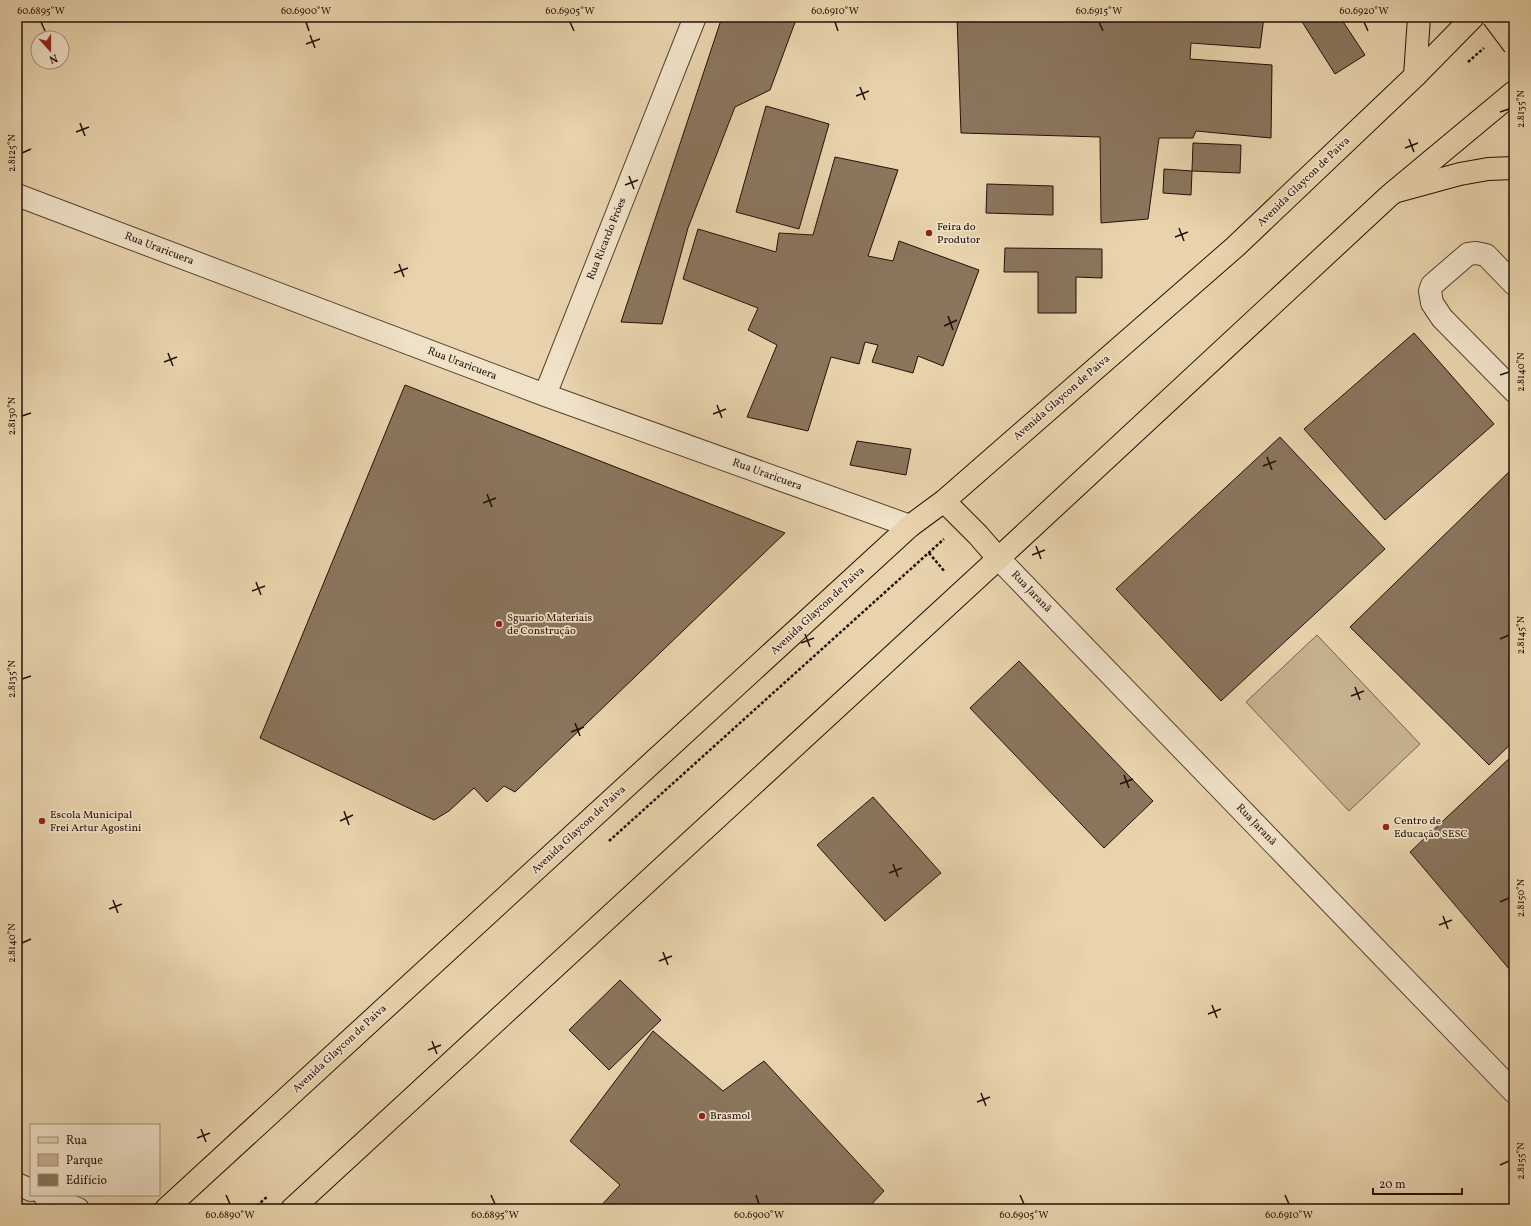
<svg xmlns="http://www.w3.org/2000/svg" width="1531" height="1226" font-family="Vollkorn,serif">
<style>
.green{fill:#c7b290;stroke:#76614c}
.building{fill:#8a755d;stroke:#251007}
.lines{fill:none;stroke-linecap:round;stroke-linejoin:round}
.minor-casing{stroke:#564130;stroke-width:24}
.major-casing{stroke:#251007;stroke-width:24}
.highway-casing{stroke:#251007;stroke-width:24}
.path{stroke:#251007;stroke-width:2.5;stroke-dasharray:3 2;stroke-linecap:butt}
.minor{stroke:#f0e2c9;stroke-width:22}
.major{stroke:#e8d3ac;stroke-width:22}
.highway{stroke:#e8d3ac;stroke-width:22}
.highway-bridge-casing{stroke:#251007;stroke-width:24;stroke-linecap:butt}
.highway-bridge{stroke:#e8d3ac;stroke-width:22}
.ticks{fill:none;stroke:#251007;stroke-width:1.5}
.poi-dot{fill:#8f2418;stroke:#f0e2c9;stroke-width:1.5}
.labels{text-anchor:middle;dominant-baseline:central;stroke-width:3.5;stroke-linejoin:round;paint-order:stroke}
.street-label{font-size:11px;fill:#251007;stroke:#f0e2c9}
.poi-label{font-size:11px;fill:#251007;stroke:#f0e2c9;text-anchor:start}
.neatline{fill:none;stroke:#251007;stroke-width:1.5}
.ticks-label{font-size:10px;text-anchor:middle;fill:#251007}
</style>
<rect width="100%" height="100%" fill="#e8d3ac"/>
<filter id="stains"><feTurbulence type="fractalNoise" baseFrequency=".005" numOctaves="4"/><feColorMatrix values="0 0 0 0 .2 0 0 0 0 .09 0 0 0 0 .02 0 0 0 .5 -.17"/></filter>
<radialGradient id="worn" r=".72"><stop offset=".6" stop-color="#630" stop-opacity="0"/><stop offset="1" stop-color="#630" stop-opacity=".3"/></radialGradient>
<path class="green" d="M1317 635 1420 744 1349 811 1246 702Z"/>
<path class="building" d="M722 17H797L770 90 735 107 688 228 662 324 621 322Z
M957 17H1081V22H1109V17H1264L1260 48 1191 43 1190 59 1272 65 1271 138 1196 131 1193 138H1159L1148 219 1101 223 1100 137 961 133Z
M1299 17H1340L1365 55 1335 74Z
M766 106 829 124 799 229 736 212Z
M1193 143 1241 145 1240 173 1192 171Z
M835 157 898 170 868 256 893 261 899 241 979 270 943 366 918 356 913 373 872 362 878 345 865 342 859 364 831 357 808 431 747 417 777 345 748 330 758 308 683 279 698 229 776 252 779 233 813 235Z
M1164 169 1192 171 1191 195 1163 193Z
M987 184 1053 186V215L986 213Z
M1005 248 1102 249V278L1076 277V313H1038V272H1004Z
M1414 333 1494 424 1385 520 1304 429Z
M405 385 785 533 515 792 504 786 487 802 474 788 449 811 434 820 260 738Z
M1280 437 1385 549 1221 701 1116 589Z
M857 441 911 449 906 475 850 465Z
M1514 467V741L1489 765 1350 627Z
M1019 661 1153 801 1104 848 970 708Z
M1514 754V967L1510 970 1410 852Z
M873 797 941 873 885 921 817 845Z
M620 980 661 1020 609 1070 569 1030Z
M653 1031 723 1091 764 1061 884 1191 867 1209H598L620 1185 570 1141Z"/>
<g class="lines">
<g class="minor-casing">
<path id="minor" d="M17 195 545 395 910 526
M1514 284 1486 255 1476 253 1468 254 1432 285 1430 291 1432 303 1442 318 1514 391
M545 395 695 17
M998 558 1514 1092
M17 1184 31 1190
M44 1195 78 1209"/>
</g>
<g class="major-casing">
<path id="major" d="M944 501 978 535 998 558
M166 1209 910 526 944 501 1235 247 1415 76 1473 17
M292 1209 1001 556 1389 196 1514 92"/>
</g>
<g class="highway-casing">
<path id="highway" d="M1415 76 1419 17
M1394 192 1460 174 1488 169 1514 168"/>
</g>
<path class="path" d="M1468 62 1484 48
M929 553 945 572
M609 841 944 539
M253 1209 268 1196"/>
<use href="#minor" class="minor"/>
<use href="#major" class="major"/>
<use href="#highway" class="highway"/>
<g class="highway-bridge-casing">
<path id="highway-bridge" d="M1493 17 1514 45"/>
</g>
<use href="#highway-bridge" class="highway-bridge"/>
</g>
<path class="ticks" d="M41 22 45 31M306 22 309 31M570 22 574 31M835 22 838 31M1099 22 1103 31M1364 22 1368 31M310 35 315 48M306 44 320 39M860 87 865 100M856 96 869 91M1500 112 1509 109M80 123 85 136M76 132 89 127M1409 139 1414 152M1405 148 1418 143M22 153 31 149M629 176 634 189M625 185 638 180M1179 228 1184 241M1175 237 1188 232M399 264 404 277M394 273 408 268M948 316 953 330M944 326 957 320M168 353 173 366M164 362 177 357M1500 375 1509 372M717 405 722 418M713 414 726 409M22 416 31 413M1267 457 1272 470M1263 466 1276 461M487 494 492 507M483 503 496 498M1036 546 1041 559M1032 555 1045 550M256 582 261 595M252 591 265 586M805 634 810 647M1500 639 1509 635M801 643 814 638M22 679 31 676M1355 687 1360 700M1351 696 1364 691M575 723 580 736M571 732 584 727M1124 775 1129 788M1120 784 1133 779M344 811 349 825M340 821 353 815M893 864 898 877M889 873 902 868M113 900 118 913M1500 902 1509 898M109 909 122 904M1443 916 1448 929M1439 925 1452 920M22 943 31 939M663 952 668 965M659 961 672 956M1212 1005 1217 1018M1208 1014 1221 1009M432 1041 437 1054M428 1050 441 1045M981 1093 986 1106M977 1102 990 1097M201 1129 206 1142M197 1138 210 1133M1500 1165 1509 1161M226 1195 230 1204M491 1195 495 1204M756 1195 759 1204M1020 1195 1024 1204M1285 1195 1289 1204"/>
<g class="poi-dot">
<circle cx="929" cy="233" r="4"/>
<circle cx="499" cy="624" r="4"/>
<circle cx="42" cy="821" r="4"/>
<circle cx="1386" cy="827" r="4"/>
<circle cx="702" cy="1116" r="4"/>
</g>
<g class="labels">
<g class="street-label">
<text transform="translate(1304 182) rotate(-44)">Avenida Glaycon de Paiva</text>
<text transform="translate(607 239) rotate(-68)">Rua Ricardo Fróes</text>
<text transform="translate(159 249) rotate(21)">Rua Uraricuera</text>
<text transform="translate(462 364) rotate(21)">Rua Uraricuera</text>
<text transform="translate(1062 398) rotate(-41)">Avenida Glaycon de Paiva</text>
<text transform="translate(767 475) rotate(20)">Rua Uraricuera</text>
<text transform="translate(1031 592) rotate(46)">Rua Jaranã</text>
<text transform="translate(818 611) rotate(-43)">Avenida Glaycon de Paiva</text>
<text transform="translate(1256 825) rotate(46)">Rua Jaranã</text>
<text transform="translate(579 830) rotate(-43)">Avenida Glaycon de Paiva</text>
<text transform="translate(340 1049) rotate(-43)">Avenida Glaycon de Paiva</text>
</g>
<g class="poi-label">
<text x="937" y="227">Feira do<tspan x="937" dy="13">Produtor</tspan></text>
<text x="507" y="618">Sguario Materiais<tspan x="507" dy="13">de Construção</tspan></text>
<text x="50" y="815">Escola Municipal<tspan x="50" dy="13">Frei Artur Agostini</tspan></text>
<text x="1394" y="821">Centro de<tspan x="1394" dy="13">Educação SESC</tspan></text>
<text x="710" y="1116">Brasmol</text>
</g>
</g>
<rect width="1531" height="1226" fill="none" stroke="#e8d3ac" stroke-width="44"/>
<rect x="30" y="1124" width="130" height="72" fill="#f0e2c9" stroke="#9f8e7b"/>
<rect x="38" y="1137" width="20" height="6" fill="#e8d3ac" stroke="#9f8e7b"/>
<text x="66" y="1144" font-size="12" fill="#251007">Rua</text>
<rect x="38" y="1154" width="20" height="12" fill="#c7b290" stroke="#9f8e7b"/>
<text x="66" y="1164" font-size="12" fill="#251007">Parque</text>
<rect x="38" y="1174" width="20" height="12" fill="#8a755d" stroke="#9f8e7b"/>
<text x="66" y="1184" font-size="12" fill="#251007">Edifício</text>
<g transform="translate(50 50) rotate(159)"><circle r="19" fill="#f0e2c9" stroke="#9f8e7b"/>
<path d="M0-3L7 15L0 10L-7 15Z" fill="#8f2418"/>
<text y="-6" font-size="11" font-weight="bold" text-anchor="middle" fill="#251007">N</text>
</g>
<path d="M1373 1188v6h89v-6" fill="none" stroke="#251007" stroke-width="2"/>
<text x="1379" y="1188" font-size="12" fill="#251007" stroke="#f0e2c9" stroke-width="3" paint-order="stroke">20 m</text>
<rect x="22" y="22" width="1487" height="1182" class="neatline"/>
<g class="ticks-label">
<text x="41" y="14">60.6895°W</text>
<text x="306" y="14">60.6900°W</text>
<text x="570" y="14">60.6905°W</text>
<text x="835" y="14">60.6910°W</text>
<text x="1099" y="14">60.6915°W</text>
<text x="1364" y="14">60.6920°W</text>
<text transform="translate(1520 109) rotate(-90)" y="4">2.8135°N</text>
<text transform="translate(11 153) rotate(-90)" y="4">2.8125°N</text>
<text transform="translate(1520 372) rotate(-90)" y="4">2.8140°N</text>
<text transform="translate(11 416) rotate(-90)" y="4">2.8130°N</text>
<text transform="translate(1520 635) rotate(-90)" y="4">2.8145°N</text>
<text transform="translate(11 679) rotate(-90)" y="4">2.8135°N</text>
<text transform="translate(1520 898) rotate(-90)" y="4">2.8150°N</text>
<text transform="translate(11 943) rotate(-90)" y="4">2.8140°N</text>
<text transform="translate(1520 1161) rotate(-90)" y="4">2.8155°N</text>
<text x="230" y="1218">60.6890°W</text>
<text x="495" y="1218">60.6895°W</text>
<text x="759" y="1218">60.6900°W</text>
<text x="1024" y="1218">60.6905°W</text>
<text x="1289" y="1218">60.6910°W</text>
</g>
<rect width="100%" height="100%" filter="url(#stains)"/>
<rect width="100%" height="100%" fill="url(#worn)"/>
</svg>
